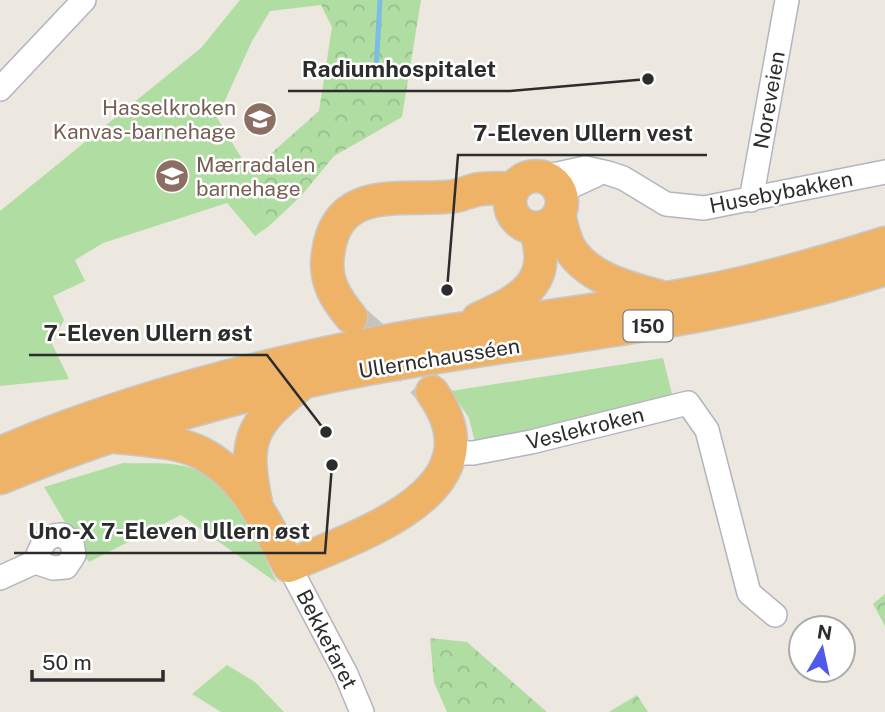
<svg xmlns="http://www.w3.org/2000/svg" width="885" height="712" font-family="'Public Sans',sans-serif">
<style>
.grass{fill:#afdda2}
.forest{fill:url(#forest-crowns)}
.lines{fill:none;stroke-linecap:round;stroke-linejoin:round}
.stream{stroke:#7dbce4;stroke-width:5}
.highway-tunnel{stroke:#c6c2bc;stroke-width:32;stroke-dasharray:32 16;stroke-linecap:butt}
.minor-casing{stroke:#b3b4be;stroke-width:26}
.highway-casing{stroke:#c8c8c8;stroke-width:35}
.minor{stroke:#fff;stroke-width:23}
.highway{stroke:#efb368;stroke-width:32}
.labels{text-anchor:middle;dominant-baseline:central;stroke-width:5;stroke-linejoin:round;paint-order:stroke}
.shield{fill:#fff;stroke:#6b6b6b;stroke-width:2}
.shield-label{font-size:19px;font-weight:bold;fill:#2c2c2c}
.street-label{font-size:21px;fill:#2c2c2c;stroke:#fff}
.education-label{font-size:21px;fill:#785e54;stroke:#fff;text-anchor:end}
.leader{fill:none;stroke:#2c2c2c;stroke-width:2.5}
.callout-dot{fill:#2c2c2c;stroke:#fff;stroke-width:2.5}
.callout-label{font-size:23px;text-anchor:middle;font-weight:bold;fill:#2c2c2c;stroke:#fff;stroke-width:5;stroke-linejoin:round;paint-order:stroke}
</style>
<defs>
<pattern id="forest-crowns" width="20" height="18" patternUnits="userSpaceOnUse" patternTransform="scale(1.75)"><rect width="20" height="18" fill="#afdda2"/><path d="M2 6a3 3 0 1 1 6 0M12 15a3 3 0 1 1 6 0" fill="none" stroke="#97be8c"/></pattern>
</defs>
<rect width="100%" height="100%" fill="#ece8e0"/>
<path class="grass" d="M240 0H314L321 5 270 11 252 41 217 118 260 188 269 226 255 236 227 203 103 243 75 260 85 281 53 296 64 320 52 344 69 379 0 386V211L201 48Z
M663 358 673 398 475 442 469 418 451 391Z
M123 463C141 464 161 462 178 465 230 471 257 542 277 583L181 515 89 562 44 487Z
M227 665 255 682 284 712H221L192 694Z"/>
<path class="forest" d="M314 0H421L402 117 334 156 301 196 269 226 260 188 250 172 319 111 332 27 321 5Z
M885 594V626L873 604Z
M430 638 467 642 547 712H447L434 682Z
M637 695 648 712H609Z"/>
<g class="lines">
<path class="stream" d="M376 71 380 0"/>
<path class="highway-tunnel" d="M351 317 413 372 432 392"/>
<g class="minor-casing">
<path id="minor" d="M0 89 84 0
M544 177 585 168 608 173 623 178 666 204 704 208 885 172
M562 196 572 186 596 175
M751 200 787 0
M451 453H473L531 442 688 403 707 430 749 593 775 615
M289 566 346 674 362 712
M0 578 35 562C41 547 44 534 63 535L72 543 74 555 66 567 53 568 35 562"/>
</g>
<g class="highway-casing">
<path id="highway" d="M510 202a26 26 0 1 1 52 0a26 26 0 1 1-52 0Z
M559 215C562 226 564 237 569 247 586 277 627 288 658 296
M351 317C335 298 324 280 328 254 337 181 406 203 455 196 464 194 472 190 481 189 492 188 503 188 514 188
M478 319C522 299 554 283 535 228
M117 437C144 440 177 441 201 453 246 476 267 525 289 566 357 535 503 492 432 392
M0 453C127 399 262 364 397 339 501 321 607 311 711 290 770 278 828 261 885 243
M0 478C131 424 267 385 407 362 568 335 730 320 885 269
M256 503C243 440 250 425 300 385"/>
</g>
<use href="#minor" class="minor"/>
<use href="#highway" class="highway"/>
</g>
<defs>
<g id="school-disc" transform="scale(1.75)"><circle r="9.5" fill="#8d6e63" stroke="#fff"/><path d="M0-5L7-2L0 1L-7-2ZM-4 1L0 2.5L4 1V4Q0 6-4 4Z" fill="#fff"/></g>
</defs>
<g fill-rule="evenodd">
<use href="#school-disc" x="260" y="119"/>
<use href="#school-disc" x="172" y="176"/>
</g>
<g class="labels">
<rect class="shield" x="623.5" y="310.5" width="49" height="31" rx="5"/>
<g class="shield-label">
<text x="648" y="326">150</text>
</g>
<g class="street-label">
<text transform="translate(769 100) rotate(-80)">Noreveien</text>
<text transform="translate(781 192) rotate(-11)">Husebybakken</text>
<text transform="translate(439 358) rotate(-9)">Ullernchausséen</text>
<text transform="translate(585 428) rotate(-14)">Veslekroken</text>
<text transform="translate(327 639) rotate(63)">Bekkefaret</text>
</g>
<g class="education-label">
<text x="236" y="107">Hasselkroken<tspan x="236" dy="24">Kanvas-barnehage</tspan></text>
<text x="196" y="164" text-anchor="start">Mærradalen<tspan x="196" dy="24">barnehage</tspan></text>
</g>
</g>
<path class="leader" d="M648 79L510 91H288M447 290L458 155H707M326 432L267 355H29M332 465L325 553H14"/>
<g class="callout-dot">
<circle cx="648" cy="79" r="7"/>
<circle cx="447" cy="290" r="7"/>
<circle cx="326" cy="432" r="7"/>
<circle cx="332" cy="465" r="7"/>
</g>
<g class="callout-label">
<text x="399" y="77">Radiumhospitalet</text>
<text x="583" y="141">7-Eleven Ullern vest</text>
<text x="148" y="341">7-Eleven Ullern øst</text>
<text x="169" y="539">Uno-X 7-Eleven Ullern øst</text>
</g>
<g transform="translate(822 649) rotate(9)"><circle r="33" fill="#ffffff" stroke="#ababab" stroke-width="2"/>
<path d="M0-5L12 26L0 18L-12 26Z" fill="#5059e9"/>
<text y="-10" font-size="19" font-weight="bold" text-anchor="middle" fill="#2c2c2c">N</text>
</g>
<path d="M32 670v10h131v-10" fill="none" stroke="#2c2c2c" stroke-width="3.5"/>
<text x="42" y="670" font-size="21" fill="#2c2c2c" stroke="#ffffff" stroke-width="5" paint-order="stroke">50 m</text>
</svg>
